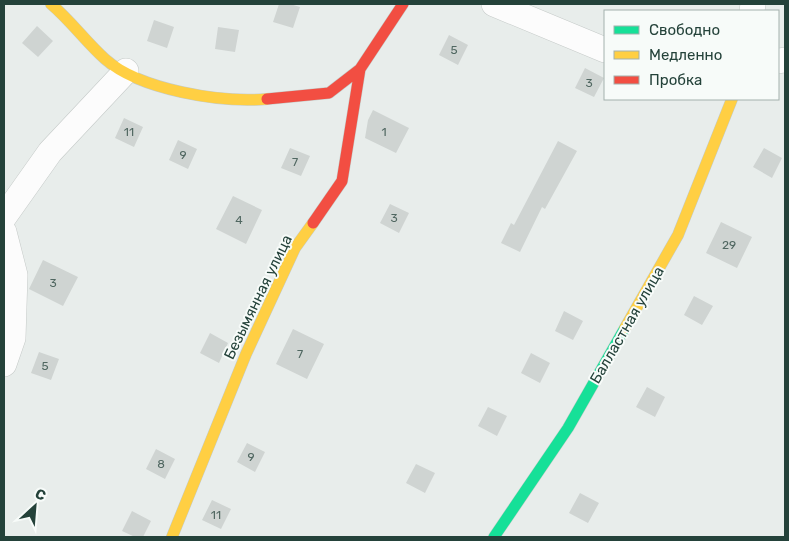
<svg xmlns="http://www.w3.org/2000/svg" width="789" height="541" font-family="Rubik,sans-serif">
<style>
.building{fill:#cfd4d2}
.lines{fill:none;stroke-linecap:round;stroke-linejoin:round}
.street-casing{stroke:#c5cac8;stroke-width:26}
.fast-casing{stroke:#c3cbc8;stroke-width:12}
.slow-casing{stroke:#c3cbc8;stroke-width:12}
.jam-casing{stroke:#c3cbc8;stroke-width:12}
.street{stroke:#fcfcfc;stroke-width:25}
.fast{stroke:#16e098;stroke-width:11}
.slow{stroke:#ffcf43;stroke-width:11}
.jam{stroke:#f24e42;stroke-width:11}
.labels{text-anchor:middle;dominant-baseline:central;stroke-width:4;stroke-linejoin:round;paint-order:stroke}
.number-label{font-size:12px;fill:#506761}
.street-label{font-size:15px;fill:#24423a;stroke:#f7fbf9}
</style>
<rect width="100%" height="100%" fill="#e8edeb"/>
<path class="building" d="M279 4H290L300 7 293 28 273 22Z
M154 20 174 27 167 48 147 41Z
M37 26 53 41 38 57 22 43Z
M218 27 239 30 235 52 215 49Z
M449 35 468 45 458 65 439 55Z
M585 68 604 78 594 97 575 88Z
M373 110 409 128 396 153 365 138 368 120Z
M124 118 143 127 134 147 115 138Z
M178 140 197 149 188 169 169 160Z
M558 141 577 151 545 209 542 207 520 252 501 243 511 223 514 225Z
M290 148 310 156 301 176 281 168Z
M764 148 782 158 772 178 753 167Z
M233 196 262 210 246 244 216 229Z
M390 204 409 213 399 233 380 223Z
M721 222 752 237 737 268 706 253Z
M43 260 78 277 63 306 29 289Z
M694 296 713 306 702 325 684 315Z
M564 311 583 321 573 340 555 331Z
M293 329 324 344 307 379 276 364Z
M210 333 228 343 219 363 200 353Z
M39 352 59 359 51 380 31 373Z
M531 353 550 363 540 383 521 373Z
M647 387 665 397 655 417 636 407Z
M488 407 507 416 497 436 478 426Z
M247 443 265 452 255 472 237 462Z
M156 449 175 459 165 479 146 469Z
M416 464 435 473 425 493 406 483Z
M580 493 599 503 588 523 569 513Z
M212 500 231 509 221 529 202 520Z
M132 511 151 521 143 537H135L122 531Z"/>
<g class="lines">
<g class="street-casing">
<path id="street" d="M494 4 605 50
M752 11 753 4
M778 61 785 60
M4 217 50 152 126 71
M4 232 15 275 13 338 4 364"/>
</g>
<g class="fast-casing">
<path id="fast" d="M494 537 568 428 625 328"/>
</g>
<g class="slow-casing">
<path id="slow" d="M51 4C71 21 86 42 105 59 140 90 221 103 267 99
M625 328 678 235 732 99
M172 537 246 354 295 248 313 223"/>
</g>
<g class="jam-casing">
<path id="jam" d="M267 99 329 93 360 69 403 4
M313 223 342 181 360 69"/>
</g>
<use href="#street" class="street"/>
<use href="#fast" class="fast"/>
<use href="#slow" class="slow"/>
<use href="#jam" class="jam"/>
</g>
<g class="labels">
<g class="number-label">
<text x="454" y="50">5</text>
<text x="589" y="83">3</text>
<text x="129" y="132">11</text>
<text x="384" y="132">1</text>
<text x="183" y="155">9</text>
<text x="295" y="162">7</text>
<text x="394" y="218">3</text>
<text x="239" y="220">4</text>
<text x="729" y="245">29</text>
<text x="53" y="283">3</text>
<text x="300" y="354">7</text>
<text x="45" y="366">5</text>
<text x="251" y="457">9</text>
<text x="161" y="464">8</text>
<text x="216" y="515">11</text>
</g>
<g class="street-label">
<text transform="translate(258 297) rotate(-64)">Безымянная улица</text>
<text transform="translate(627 325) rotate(-60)">Балластная улица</text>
</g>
</g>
<rect width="789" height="541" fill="none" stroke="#24423a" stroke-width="10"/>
<rect x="604" y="10" width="175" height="90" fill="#f7fbf9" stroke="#a3b1ad"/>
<rect x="614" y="26" width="25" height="8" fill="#16e098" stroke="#a3b1ad"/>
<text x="649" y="35" font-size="15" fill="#24423a">Свободно</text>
<rect x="614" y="51" width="25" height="8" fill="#ffcf43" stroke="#a3b1ad"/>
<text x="649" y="60" font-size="15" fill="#24423a">Медленно</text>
<rect x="614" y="76" width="25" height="8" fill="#f24e42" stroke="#a3b1ad"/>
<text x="649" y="85" font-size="15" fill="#24423a">Пробка</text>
<g transform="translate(35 506) rotate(26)" stroke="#f7fbf9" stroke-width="4" paint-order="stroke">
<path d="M0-4L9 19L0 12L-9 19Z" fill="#24423a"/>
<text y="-8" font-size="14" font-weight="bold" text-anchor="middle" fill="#24423a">С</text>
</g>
</svg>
